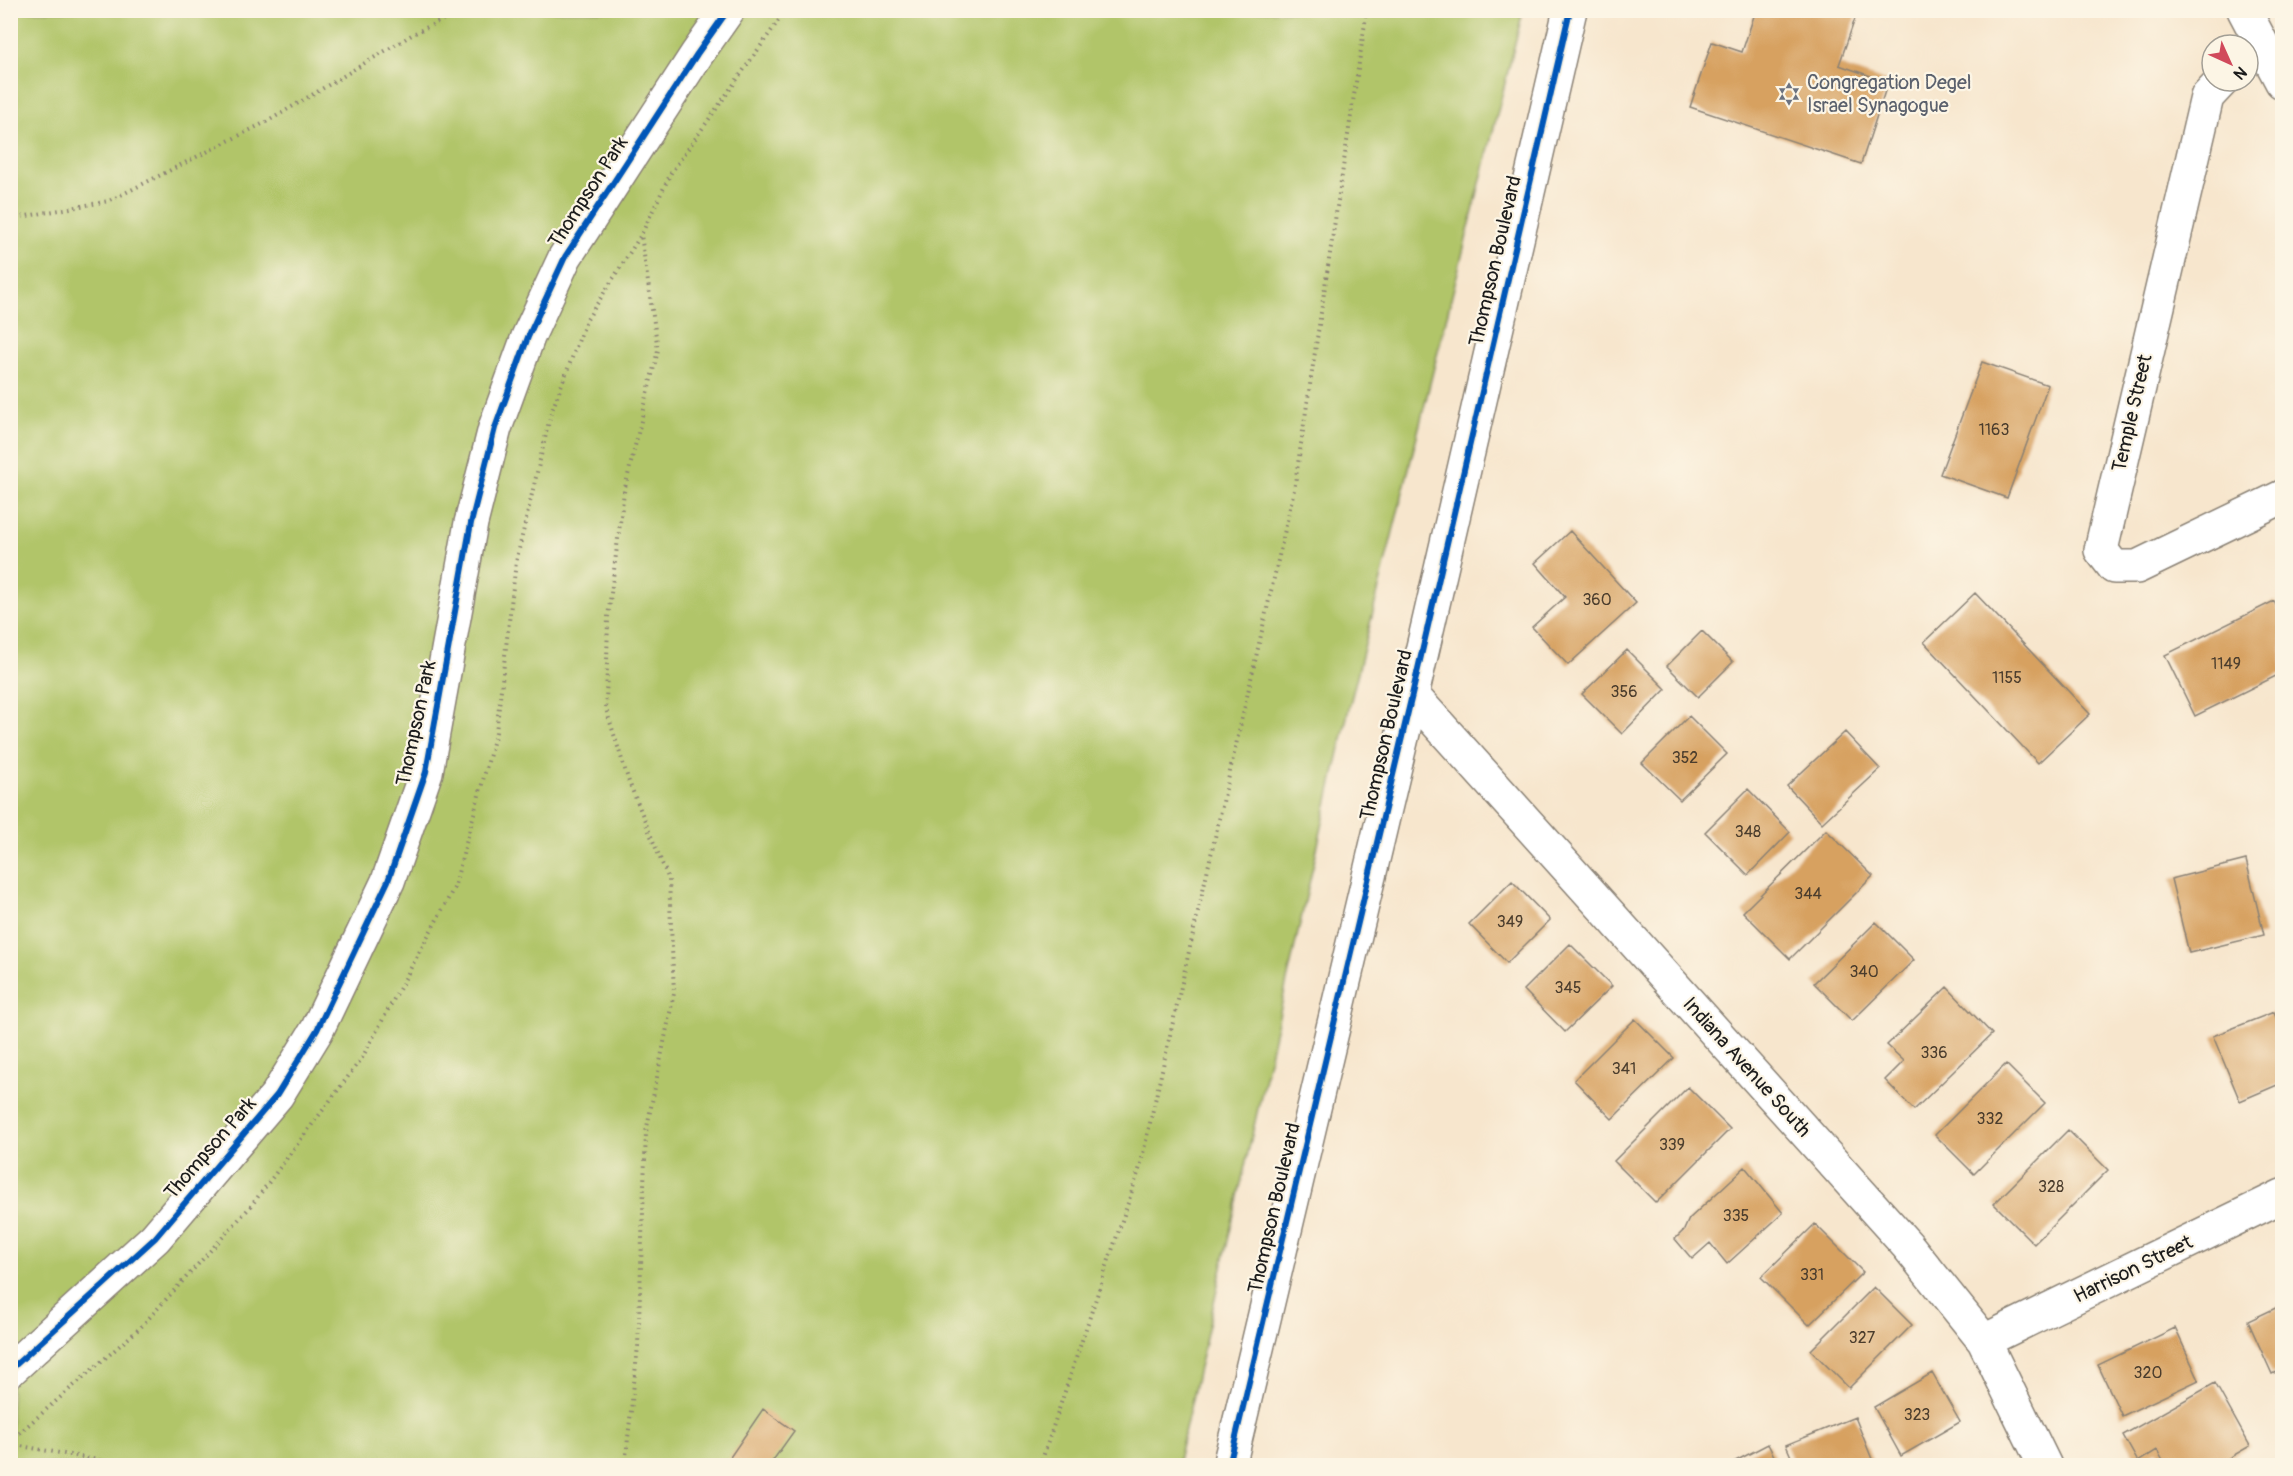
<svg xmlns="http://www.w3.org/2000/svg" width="2293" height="1476" font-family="Pangolin,sans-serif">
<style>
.green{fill:#b1c569;stroke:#667042;stroke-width:1.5}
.building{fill:#d7a161}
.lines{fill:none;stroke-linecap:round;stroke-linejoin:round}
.street-casing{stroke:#8a8174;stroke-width:36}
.secondary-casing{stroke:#8a8174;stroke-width:36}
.path{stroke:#8a8174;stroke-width:4;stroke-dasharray:1.5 4.5;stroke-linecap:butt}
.street{stroke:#fff;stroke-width:33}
.secondary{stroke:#fff;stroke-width:33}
.cycleway-casing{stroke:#fcf5e5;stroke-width:10}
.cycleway{stroke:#0057b8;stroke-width:6}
.labels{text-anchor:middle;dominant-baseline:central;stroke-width:4.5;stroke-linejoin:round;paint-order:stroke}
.number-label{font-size:16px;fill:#4b3d2d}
.worship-label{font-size:20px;fill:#5b616d;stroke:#fcf5e5;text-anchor:start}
.street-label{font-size:20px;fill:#1c1c1c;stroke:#fcf5e5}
</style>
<rect width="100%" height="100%" fill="#fcf5e5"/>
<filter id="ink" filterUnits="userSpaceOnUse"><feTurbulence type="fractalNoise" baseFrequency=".0167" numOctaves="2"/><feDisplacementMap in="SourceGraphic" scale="12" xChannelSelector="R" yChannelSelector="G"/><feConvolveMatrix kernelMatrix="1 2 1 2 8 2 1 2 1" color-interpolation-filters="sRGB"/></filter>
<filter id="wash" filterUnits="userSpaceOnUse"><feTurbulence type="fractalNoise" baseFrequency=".008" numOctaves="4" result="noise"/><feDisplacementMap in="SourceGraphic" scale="24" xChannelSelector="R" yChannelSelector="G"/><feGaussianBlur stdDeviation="1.35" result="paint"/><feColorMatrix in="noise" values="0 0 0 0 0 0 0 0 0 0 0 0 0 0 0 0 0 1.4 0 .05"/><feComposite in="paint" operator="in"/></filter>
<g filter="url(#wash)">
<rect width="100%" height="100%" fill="#f7e6cd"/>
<path class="green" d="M11 11H1523L1349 708 1177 1465H11Z"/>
<g id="blocks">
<path class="building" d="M1756 10H1858L1839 65 1888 82 1861 164 1690 107 1712 42 1742 52Z
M1982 362 2048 385 2007 498 1940 474Z
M1570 531 1636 603 1568 665 1532 627 1565 597 1535 563Z
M1975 593 2090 714 2038 763 1924 642Z
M2274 601 2282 618V673L2195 716 2165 655Z
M1702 631 1733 662 1698 697 1667 666Z
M1627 650 1666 689 1622 734 1582 694Z
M1689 716 1727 754 1680 800 1642 763Z
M1845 732 1880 769 1822 823 1787 786Z
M1748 789 1790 832 1748 875 1705 832Z
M1826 830 1873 876 1790 959 1743 912Z
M2246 860 2264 935 2189 953 2171 879Z
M1512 881 1550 920 1507 963 1469 924Z
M1876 922 1914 960 1852 1021 1814 983Z
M1570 944 1612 986 1565 1032 1524 990Z
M1947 987 1992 1034 1914 1110 1885 1080 1904 1061 1887 1045Z
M2274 1012 2282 1033V1083L2240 1101 2213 1036Z
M1635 1019 1674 1058 1612 1119 1574 1080Z
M2006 1064 2045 1103 1974 1174 1935 1135Z
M1688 1087 1730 1129 1656 1203 1614 1161Z
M2068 1130 2108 1170 2034 1244 1994 1204Z
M1745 1167 1783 1213 1727 1264 1710 1243 1692 1259 1675 1239 1684 1230 1689 1219Z
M1815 1224 1863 1272 1809 1325 1761 1277Z
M1874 1287 1912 1325 1849 1388 1811 1350Z
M2282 1305V1369L2272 1374 2248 1321Z
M2175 1328 2199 1380 2122 1416 2098 1365Z
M1932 1373 1960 1422 1901 1456 1874 1407Z
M2215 1383 2250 1446 2215 1466H2166L2157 1450 2138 1462 2123 1435Z
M763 1409 794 1431 769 1466H724Z
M1855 1417 1874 1464 1795 1466 1786 1445Z
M1768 1444 1779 1466H1726Z"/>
</g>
</g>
<g filter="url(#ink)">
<use href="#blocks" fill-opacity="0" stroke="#8a8174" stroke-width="1.5"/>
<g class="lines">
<g class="street-casing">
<path id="street" d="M2244 10 2282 82
M2222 81 2207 97 2101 550 2114 567H2137L2282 497
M1412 695 1907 1245 1984 1341 2045 1466
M1984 1341 2282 1196
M10 1370 155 1238 277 1095 317 1030 388 881 426 772 471 523 495 428 528 337 565 257 697 54 728 10"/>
</g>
<g class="secondary-casing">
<path id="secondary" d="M1229 1466 1412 695 1570 10"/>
</g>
<path class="path" d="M10 219 109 201 270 120 415 33 463 10
M10 1441 140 1328 251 1206 362 1058 454 888 496 732 516 562 551 413 586 321 641 235 671 173 786 10
M10 1444 131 1466
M625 1466 638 1346 646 1132 674 993 669 880 629 782 606 709 608 617 624 492 658 350 641 235
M1040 1466 1140 1167 1294 490 1367 10"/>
<use href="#street" class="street"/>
<use href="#secondary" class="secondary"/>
<g class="cycleway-casing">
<path id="cycleway" d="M10 1370 155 1238 277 1095 317 1030 388 881 426 772 471 523 495 428 528 337 565 257 697 54 728 10
M1229 1466 1412 695 1570 10"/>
</g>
<use href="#cycleway" class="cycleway"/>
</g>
</g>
<defs>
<g id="synagogue-bare" transform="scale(1.8)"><path d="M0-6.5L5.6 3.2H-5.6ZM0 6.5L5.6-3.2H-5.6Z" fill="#6b7280" stroke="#fcf5e5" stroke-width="2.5" paint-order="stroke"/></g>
</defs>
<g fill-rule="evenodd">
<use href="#synagogue-bare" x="1789" y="94"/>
</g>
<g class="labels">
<g class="number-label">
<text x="1994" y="430">1163</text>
<text x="1597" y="600">360</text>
<text x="2226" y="664">1149</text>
<text x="2007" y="678">1155</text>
<text x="1624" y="692">356</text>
<text x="1685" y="758">352</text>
<text x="1748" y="832">348</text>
<text x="1808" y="894">344</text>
<text x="1510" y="922">349</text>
<text x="1864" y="972">340</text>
<text x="1568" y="988">345</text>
<text x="1934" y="1053">336</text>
<text x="1624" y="1069">341</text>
<text x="1990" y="1119">332</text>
<text x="1672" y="1145">339</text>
<text x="2051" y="1187">328</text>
<text x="1736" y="1216">335</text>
<text x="1812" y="1275">331</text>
<text x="1862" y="1338">327</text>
<text x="2148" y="1373">320</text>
<text x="1917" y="1415">323</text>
</g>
<g class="worship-label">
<text x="1807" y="82">Congregation Degel<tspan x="1807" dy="23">Israel Synagogue</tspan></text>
</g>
<g class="street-label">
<text transform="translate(588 192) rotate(-57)">Thompson Park</text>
<text transform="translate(1495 261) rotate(-77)">Thompson Boulevard</text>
<text transform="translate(2132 413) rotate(-77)">Temple Street</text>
<text transform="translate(416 723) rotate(-78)">Thompson Park</text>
<text transform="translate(1386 735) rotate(-77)">Thompson Boulevard</text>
<text transform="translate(1747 1067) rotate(48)">Indiana Avenue South</text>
<text transform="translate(210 1148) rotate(-49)">Thompson Park</text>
<text transform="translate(1274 1208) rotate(-77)">Thompson Boulevard</text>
<text transform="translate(2133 1269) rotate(-26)">Harrison Street</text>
</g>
</g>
<rect width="2293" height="1476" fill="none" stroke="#fcf5e5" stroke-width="36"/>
<g transform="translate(2230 63) rotate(135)"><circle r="28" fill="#fcf5e5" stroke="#a29e95" stroke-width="1.5"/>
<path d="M0-4.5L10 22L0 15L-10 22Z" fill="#d1495b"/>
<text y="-9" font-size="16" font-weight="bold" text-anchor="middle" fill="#1c1c1c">N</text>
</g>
</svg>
